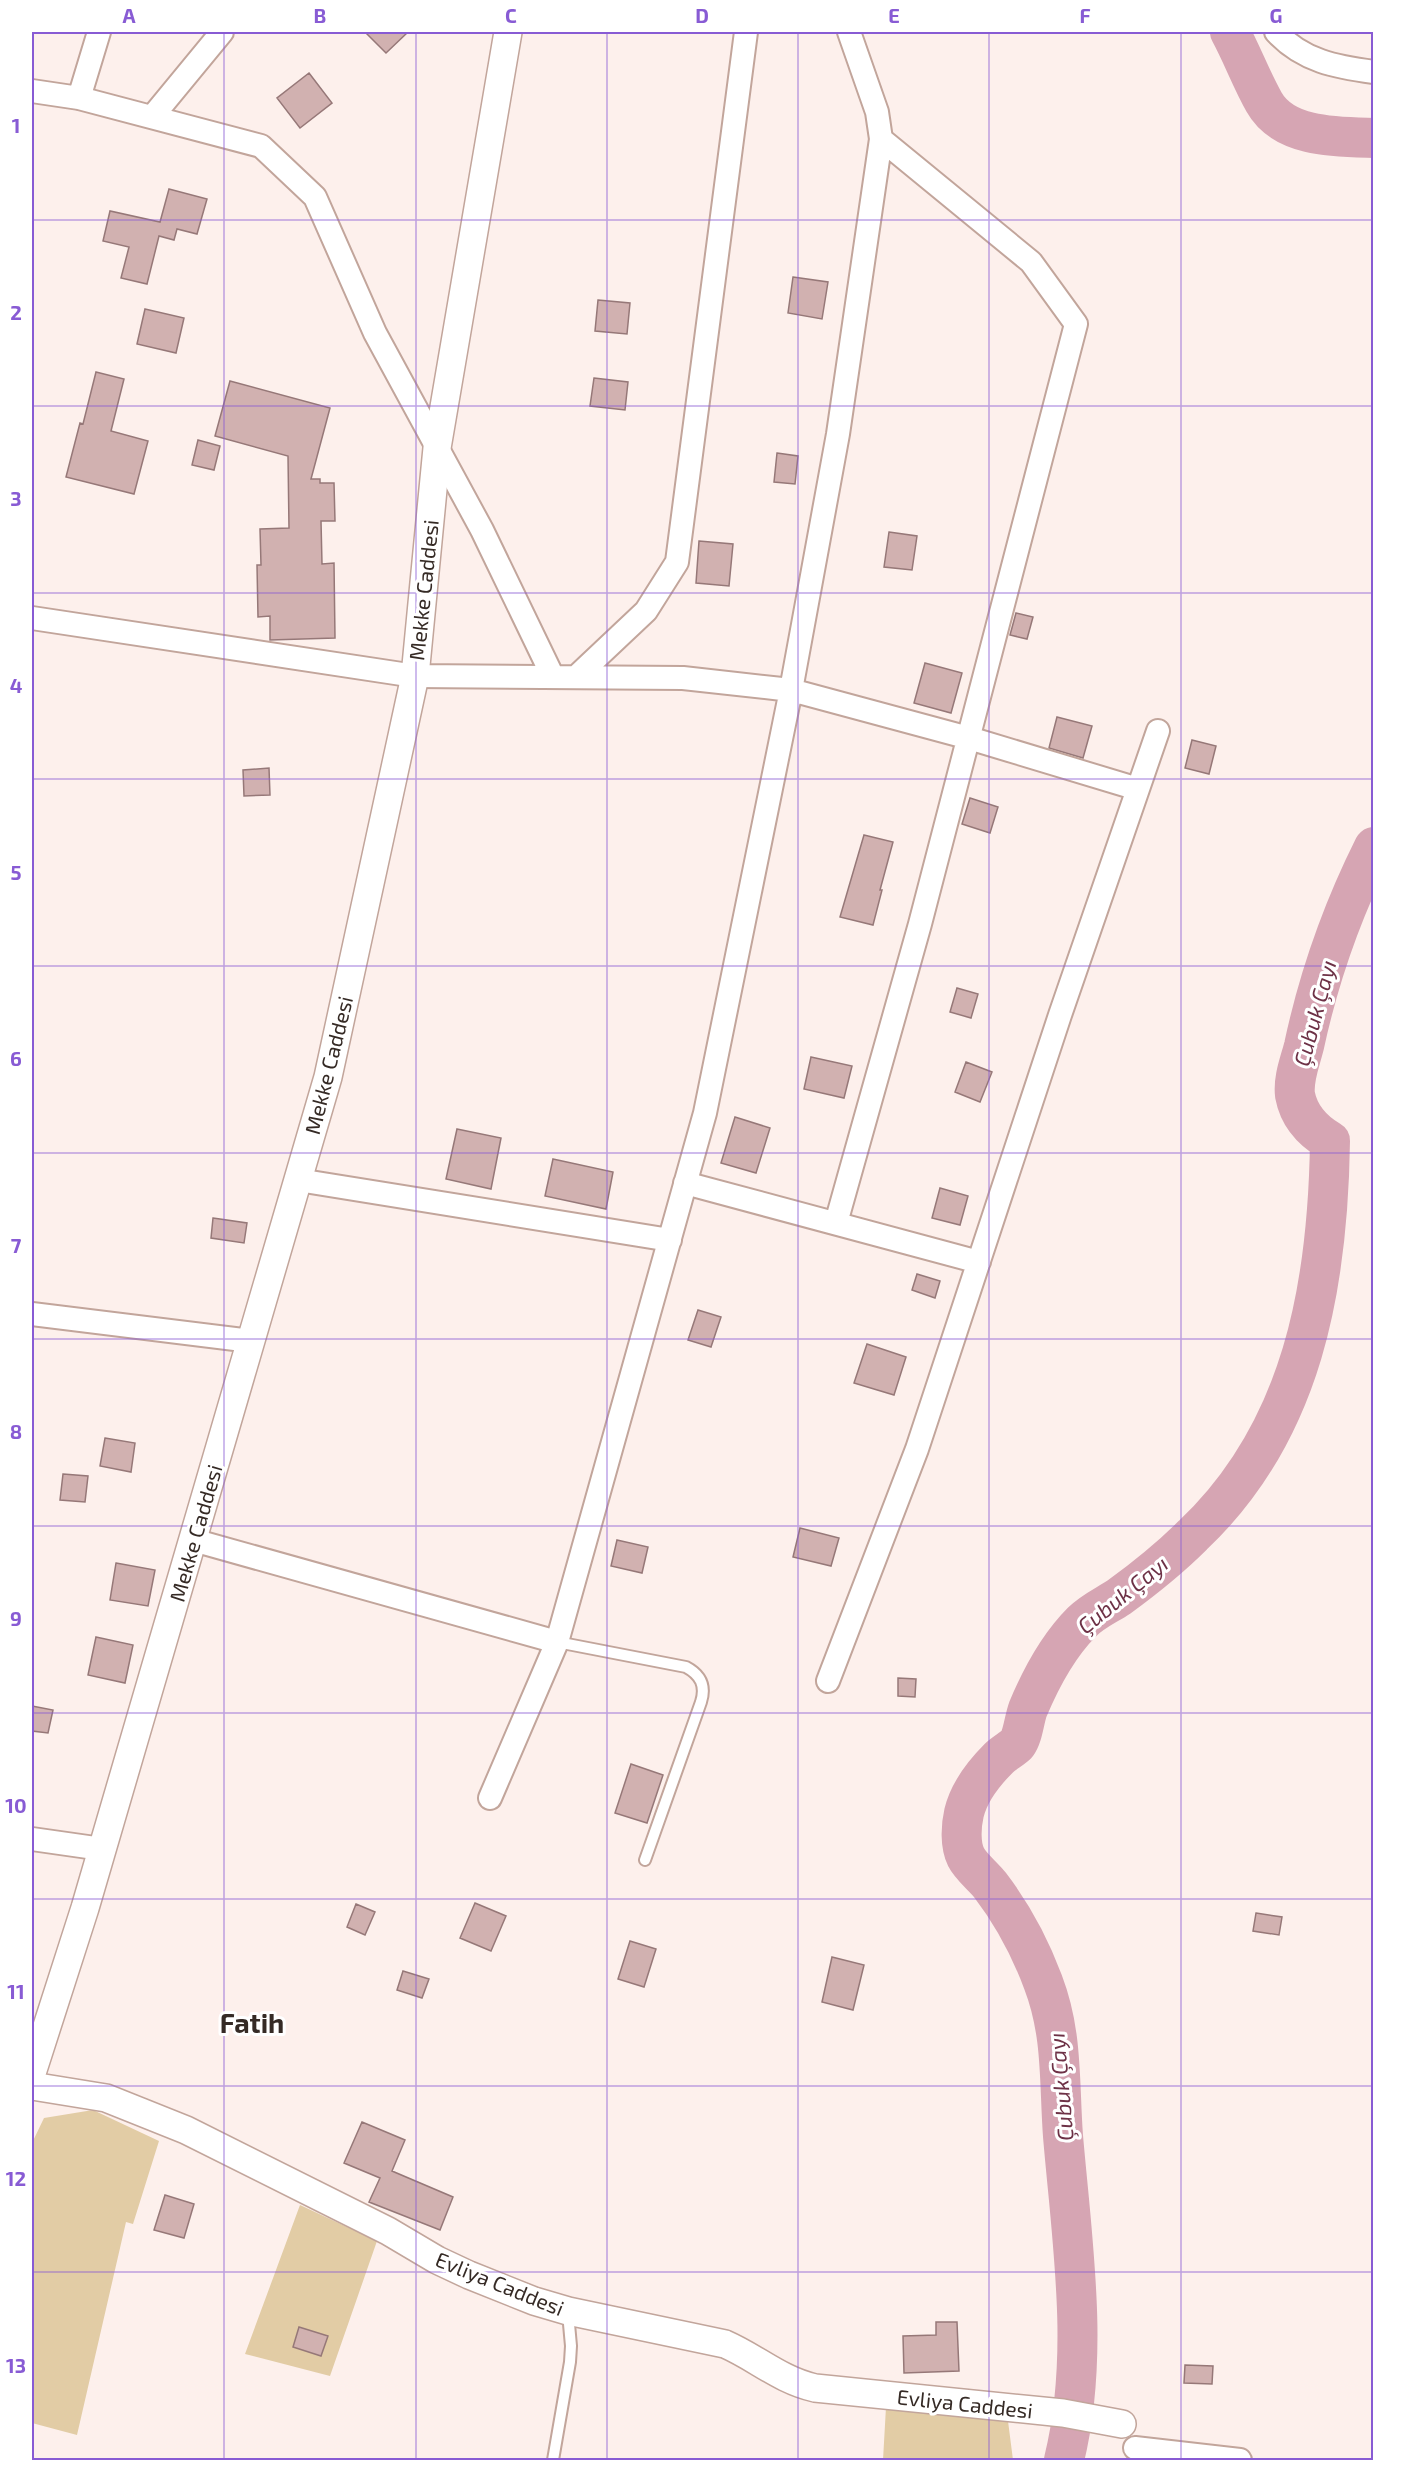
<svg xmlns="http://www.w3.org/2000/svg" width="1405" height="2492" font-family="'Exo 2',sans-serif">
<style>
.green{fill:#e2cca5}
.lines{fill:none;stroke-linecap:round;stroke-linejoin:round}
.river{stroke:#d6a5b3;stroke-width:40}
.building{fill:#d1b1b0;stroke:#967878;stroke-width:1.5}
.service-casing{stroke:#c2a59b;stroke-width:14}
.minor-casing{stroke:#c2a59b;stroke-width:26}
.tertiary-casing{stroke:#c2a59b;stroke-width:30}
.service{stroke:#fff;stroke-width:10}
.minor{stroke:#fff;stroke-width:22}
.tertiary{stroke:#fff;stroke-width:27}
.grid{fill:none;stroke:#885bd4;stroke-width:1.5;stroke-opacity:0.55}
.labels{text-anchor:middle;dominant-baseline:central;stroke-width:6;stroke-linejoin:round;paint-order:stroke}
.street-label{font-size:21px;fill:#352a25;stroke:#fff}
.water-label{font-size:22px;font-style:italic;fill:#6d3146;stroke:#fff}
.district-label{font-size:27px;font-weight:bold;fill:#352a25;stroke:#fff}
.neatline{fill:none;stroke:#885bd4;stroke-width:2}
.grid-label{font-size:20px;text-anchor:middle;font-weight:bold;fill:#885bd4}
</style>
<rect width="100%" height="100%" fill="#fdf0ec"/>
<path class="green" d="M93 2110 159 2141 133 2224 126 2222 77 2435 32 2423V2143L44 2118Z
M300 2205 377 2241 330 2376 245 2354Z
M886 2407 1008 2421 1013 2460H883Z"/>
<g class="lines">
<path class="river" d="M1230 32C1242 54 1251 79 1264 102 1284 138 1338 137 1374 138
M1064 2460C1090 2355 1072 2242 1063 2136 1059 2082 1063 2034 1043 1982 1030 1947 1013 1915 990 1885 983 1876 971 1867 966 1857 960 1845 961 1826 964 1813 969 1792 984 1773 999 1758 1004 1753 1012 1749 1017 1744 1023 1736 1024 1720 1028 1709 1041 1678 1058 1646 1082 1622 1093 1611 1107 1605 1119 1597 1145 1578 1170 1558 1193 1535 1303 1431 1328 1286 1330 1141 1313 1131 1299 1116 1295 1095 1293 1078 1300 1062 1304 1046 1319 976 1342 911 1374 847"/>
</g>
<path class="building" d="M365 32H408L386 53Z
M309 73 332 103 300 128 277 98Z
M169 189 207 199 197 234 177 229 174 240 159 236 147 284 121 278 129 247 103 241 110 211 160 222Z
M793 277 828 282 822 319 788 313Z
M598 300 630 303 627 334 595 331Z
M145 309 184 318 176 353 137 344Z
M96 372 124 379 111 431 148 441 134 494 66 477 80 423 83 424Z
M594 378 628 382 625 410 590 406Z
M230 381 330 408 311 479H320V483H334L335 521H321L322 564 334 563 335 638 270 640V616L258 617 257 565H261L260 529 289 528 288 456 215 436Z
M198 440 220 446 214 470 192 465Z
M777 453 798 456 795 484 774 482Z
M889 532 917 536 912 570 884 567Z
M699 541 733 544 729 586 696 583Z
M1016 613 1033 617 1027 639 1010 635Z
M925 663 962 673 951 713 914 703Z
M1057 717 1092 726 1083 758 1049 748Z
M1192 740 1216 746 1209 774 1185 768Z
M269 768 270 795 244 796 243 770Z
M970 798 998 807 990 833 962 824Z
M864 835 893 842 880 890H882L873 925 840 917Z
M957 988 978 994 971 1018 950 1012Z
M811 1057 852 1066 844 1098 804 1089Z
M966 1062 992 1072 980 1102 955 1092Z
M735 1117 770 1128 756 1173 721 1163Z
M457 1129 501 1138 491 1189 446 1179Z
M553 1159 613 1172 606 1209 545 1196Z
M940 1188 968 1196 960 1225 932 1218Z
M213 1218 247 1223 244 1243 211 1238Z
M917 1274 940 1281 935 1298 912 1290Z
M698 1310 721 1317 711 1347 688 1340Z
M867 1344 906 1357 894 1395 854 1383Z
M105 1438 135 1443 131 1472 100 1466Z
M63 1474 88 1476 85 1502 60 1500Z
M800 1528 839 1538 831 1566 793 1557Z
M617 1540 648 1547 642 1573 611 1566Z
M116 1563 155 1570 148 1606 110 1600Z
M96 1637 133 1645 125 1683 88 1675Z
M898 1678 916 1679 915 1697 898 1696Z
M32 1706 53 1710 48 1733 32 1731Z
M631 1764 663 1775 647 1823 615 1813Z
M475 1903 506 1916 491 1951 460 1938Z
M356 1904 375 1912 365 1935 347 1927Z
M1256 1913 1282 1917 1279 1935 1253 1931Z
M630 1941 656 1949 644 1987 618 1979Z
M832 1957 864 1965 853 2010 822 2002Z
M403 1971 429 1979 422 1998 397 1990Z
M362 2122 405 2140 392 2171 453 2197 440 2230 369 2202 380 2178 344 2163Z
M165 2195 194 2204 184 2238 154 2230Z
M936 2322H957L959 2371 904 2373 903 2336 936 2335Z
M299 2327 328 2336 321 2356 293 2347Z
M1185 2365 1213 2366 1212 2384 1184 2383Z"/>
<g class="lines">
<g class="service-casing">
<path id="service" d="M557 1642 686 1667C701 1675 706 1686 701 1702L645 1860
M553 2460 570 2362 571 2346 568 2313"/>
</g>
<g class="minor-casing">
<path id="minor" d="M1276 32C1303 61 1336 67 1374 72
M32 91 79 98 261 146 315 197 375 333 482 530 553 677
M79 98 99 32
M152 117 222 32
M32 618 415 676 683 678 791 690 969 738 1138 789
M576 677 646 611 677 562 746 32
M298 1180 670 1240
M685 1183 979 1262
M836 1223 920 924 1076 324 1031 262 881 139
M32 1314 251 1341
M193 1540 557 1642
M828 1681 917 1449 1060 1015 1158 731
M490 1798 557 1642 705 1113 791 690 838 434 881 139 877 112 849 32
M32 1839 102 1849
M1135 2448 1240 2460"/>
</g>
<g class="tertiary-casing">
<path id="tertiary" d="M32 2073 85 1908 328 1077 415 676 437 448 508 32
M32 2086 106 2098 186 2130 388 2231 437 2260 469 2275 534 2301 568 2311 725 2344C757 2358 780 2380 815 2388L1063 2413 1122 2424"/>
</g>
<use href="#service" class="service"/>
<use href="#minor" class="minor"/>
<use href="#tertiary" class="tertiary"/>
</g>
<path class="grid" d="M224 32V2460M416 32V2460M607 32V2460M798 32V2460M989 32V2460M1181 32V2460M32 220H1374M32 406H1374M32 593H1374M32 779H1374M32 966H1374M32 1153H1374M32 1339H1374M32 1526H1374M32 1713H1374M32 1899H1374M32 2086H1374M32 2272H1374"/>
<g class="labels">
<g class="street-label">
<text transform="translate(423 590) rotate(-84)">Mekke Caddesi</text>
<text transform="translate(328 1065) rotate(-76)">Mekke Caddesi</text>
<text transform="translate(195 1533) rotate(-74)">Mekke Caddesi</text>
<text transform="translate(500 2283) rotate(22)">Evliya Caddesi</text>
<text transform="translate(965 2403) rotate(6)">Evliya Caddesi</text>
</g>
<g class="water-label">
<text transform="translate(1314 1013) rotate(-75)">Çubuk Çayı</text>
<text transform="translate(1122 1594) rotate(-39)">Çubuk Çayı</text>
<text transform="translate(1060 2087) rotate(-95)">Çubuk Çayı</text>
</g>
<g class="district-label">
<text x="252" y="2022">Fatih</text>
</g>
</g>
<rect width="1405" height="2492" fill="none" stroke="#ffffff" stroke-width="66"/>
<rect x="33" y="33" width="1339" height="2426" class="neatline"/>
<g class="grid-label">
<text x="129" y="23">A</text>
<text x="320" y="23">B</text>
<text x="511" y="23">C</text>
<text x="702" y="23">D</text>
<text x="894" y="23">E</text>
<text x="1085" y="23">F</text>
<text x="1276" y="23">G</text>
<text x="16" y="133">1</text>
<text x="16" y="320">2</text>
<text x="16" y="506">3</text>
<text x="16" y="693">4</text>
<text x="16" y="880">5</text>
<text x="16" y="1066">6</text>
<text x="16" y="1253">7</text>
<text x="16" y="1439">8</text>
<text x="16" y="1626">9</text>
<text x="16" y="1813">10</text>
<text x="16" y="1999">11</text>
<text x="16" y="2186">12</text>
<text x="16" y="2373">13</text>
</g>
</svg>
